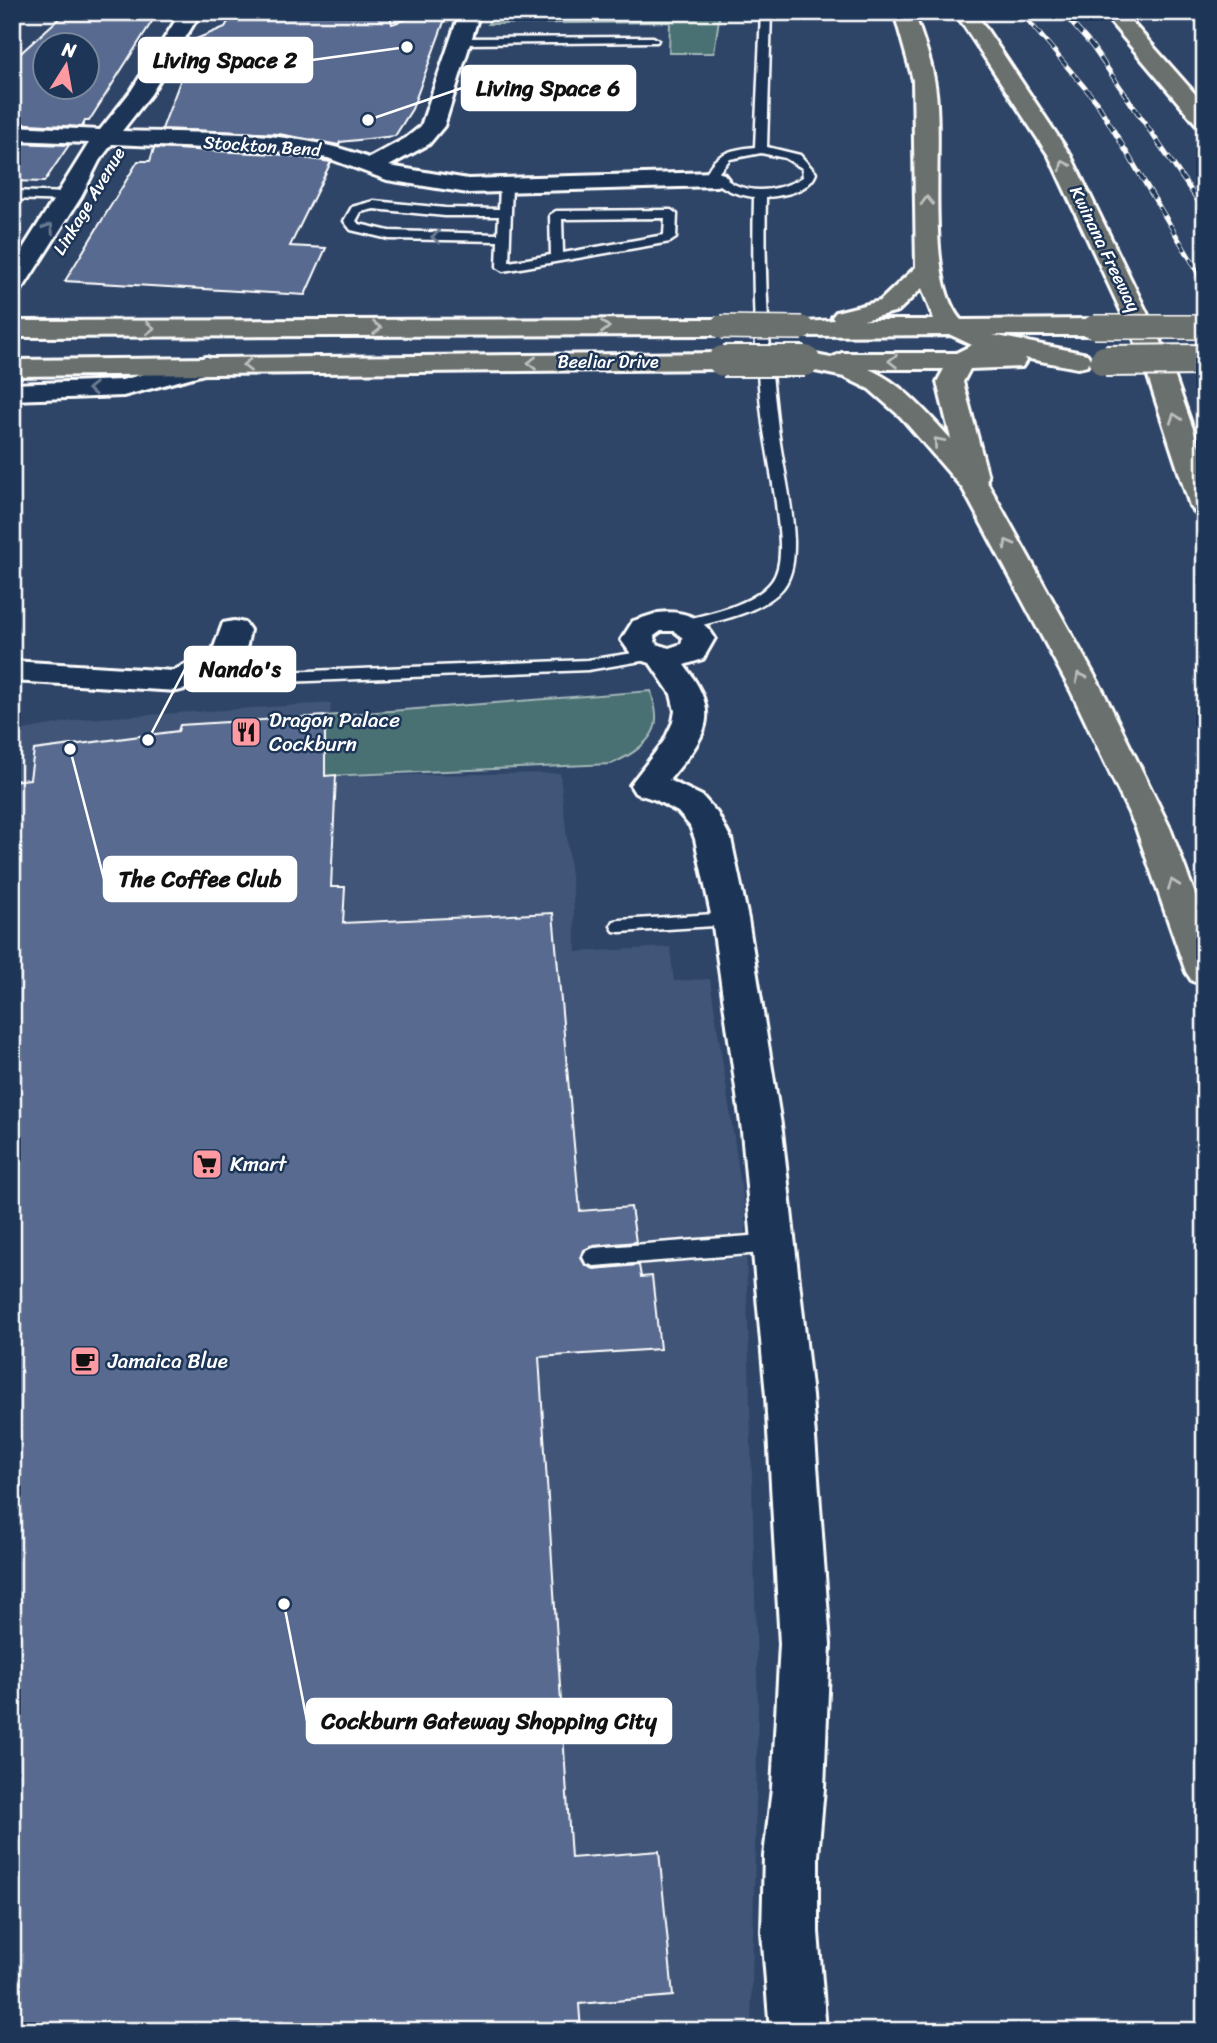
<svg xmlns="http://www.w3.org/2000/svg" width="1217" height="2043" font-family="Sriracha,sans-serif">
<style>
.built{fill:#3f5477}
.green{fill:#496f72;stroke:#a4b7b8;stroke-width:2}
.building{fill:#586b8f;stroke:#fff;stroke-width:2;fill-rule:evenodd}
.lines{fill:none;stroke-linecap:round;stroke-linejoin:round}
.lane-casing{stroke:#fff;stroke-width:5}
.street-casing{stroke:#fff;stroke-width:6}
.highway-casing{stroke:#fff;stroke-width:6}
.lane{fill:#1d3557;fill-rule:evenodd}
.street{fill:#1d3557;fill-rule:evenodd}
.highway{fill:#6a706d;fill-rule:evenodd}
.rail-casing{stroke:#fff;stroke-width:5}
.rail{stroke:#1d3557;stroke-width:3.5;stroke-dasharray:10;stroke-linecap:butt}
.highway-bridge-far1-casing{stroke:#fff;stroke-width:26;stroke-linecap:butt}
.highway-bridge-casing{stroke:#fff;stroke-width:34;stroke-linecap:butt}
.highway-bridge-far1{stroke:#6a706d;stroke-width:23}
.highway-bridge{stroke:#6a706d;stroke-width:30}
.oneway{stroke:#bcbfbd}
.oneway2{stroke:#6c7c92}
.labels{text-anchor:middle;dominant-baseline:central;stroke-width:5;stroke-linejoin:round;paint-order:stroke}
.far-street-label{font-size:18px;fill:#fff;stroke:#1d3557}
.poi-label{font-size:21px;fill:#fff;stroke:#1d3557;text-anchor:start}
.leader{fill:none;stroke:#fff;stroke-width:2.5}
.callout-dot{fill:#fff;stroke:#1d3557;stroke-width:2.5}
.callout{fill:#fff;stroke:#fff;stroke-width:2.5}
.callout-label{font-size:23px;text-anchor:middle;font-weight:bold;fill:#111}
</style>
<rect width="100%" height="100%" fill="#2f4568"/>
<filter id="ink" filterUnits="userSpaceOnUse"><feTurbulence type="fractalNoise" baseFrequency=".0143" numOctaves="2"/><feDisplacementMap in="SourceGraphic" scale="14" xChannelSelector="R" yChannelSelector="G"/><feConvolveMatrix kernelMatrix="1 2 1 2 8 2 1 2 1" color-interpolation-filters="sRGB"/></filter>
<g filter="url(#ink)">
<path class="built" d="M331 703 325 776 560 773 573 895 576 952 670 947 674 981 710 979 745 1211 758 1709 751 2031H12V732L84 719Z"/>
<path class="green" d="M492 12H720L714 53H669L670 22 488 24Z
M651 691C653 700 657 710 656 719 656 741 628 757 611 764L325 776V716Z"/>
<path class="building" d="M66 12H158L89 121H85L82 127 12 123V61ZM46 46H88V88H46Z
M234 12H389L392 24 419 15 445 19 412 109 395 136 340 142 339 145 279 134 162 129 196 39 225 27Z
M12 143 69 145 44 182 12 181Z
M154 148 275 154 331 162 290 246 326 248 305 295 65 281 138 161H150Z
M325 716V776L336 775 331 887H345L343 923 553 913 580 1211 631 1207 636 1242 593 1246 584 1250 581 1258 585 1265 594 1269 639 1265 641 1277 652 1276 660 1349 539 1357 571 1858 659 1851 673 1996 579 2004 581 2031H12V781L30 779 34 750 178 731 180 725Z"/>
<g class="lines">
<g class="lane-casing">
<path id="lane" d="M23 12 12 23 13 12Z
M761 12H771L767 147 800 155 816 173C810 191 783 196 766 197 764 271 768 346 777 420 781 461 793 501 794 542 794 558 793 575 783 588 762 613 717 621 686 629L680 627 678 624 680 621C709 613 753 606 772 581 786 562 778 525 776 503 772 477 767 451 763 424 754 349 752 272 754 197 734 194 720 189 707 172 716 152 735 149 755 147ZM761 153 785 158 802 168 803 177C778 193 739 197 719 172L730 159Z
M653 37 658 40 657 42 459 44 454 41 459 38Z
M506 183 512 186 509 262 551 255 550 215 556 211 671 210 677 214 676 238 670 242 503 271 497 267 498 241 389 239 351 230 344 221 352 207 374 201 445 208 499 209 500 186ZM374 209 445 216H499L498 234 389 231 359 224 356 221 361 212ZM665 218 664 235 563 253 562 219Z
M12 191 69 193 75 197 69 201 12 199Z
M653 650 659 652 661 655 659 658 588 670 185 686 177 681 185 676 588 660Z
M730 913 736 914 739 919 736 924 730 925 620 932 614 931 611 926 614 921 620 920Z
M774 1234 782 1237 785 1243 782 1249 774 1252 594 1266 586 1263 583 1257 586 1251 594 1248Z"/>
</g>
<g class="street-casing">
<path id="street" d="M181 12H201L151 94 122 131C204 134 292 128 369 158L406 138 421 126 460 12H480L444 126 429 144 389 166 468 179 716 172 724 174 728 179 724 184 716 186 468 193 387 180 328 158 275 151 112 144 99 161 81 197 25 285 21 290 12 292V266L89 143 12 140V126L100 130 131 91Z
M206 357 215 359 219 365 215 371 123 396 12 400V384L122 380Z
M658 613C682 610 702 617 715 638L703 659 684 665C723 716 706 736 669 780L702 796 717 813 731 839 748 919 782 1131 812 1396 830 1644 824 1788 818 1856V1932L826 2031H770L762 1932 764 1856 772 1788 780 1644 766 1396 742 1131 712 919 695 839 690 826 678 812 656 800 635 793 630 785 664 741 673 722 675 711 671 694 650 663 634 658 621 640 633 621ZM661 631H674L683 638 681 644 669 648 656 644 654 636Z
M234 621 245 623 250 630C248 639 247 650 242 657 233 673 194 687 177 691L12 681V661L173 671 213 650 223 623Z"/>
</g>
<g class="highway-casing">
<path id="highway" d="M894 12H914C921 34 930 56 934 79 946 138 922 276 961 320L1094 319 1103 322 1107 327 1103 332 1094 335H993L1087 354 1091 360 1087 366 1078 368 1024 358 1026 361 1022 367 970 369 963 382 988 477 986 480 1103 691 1170 828 1205 921V985L1192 981 1186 972 1136 828 1071 691 963 489 901 417 869 389 844 377 796 367 792 361 796 355 805 353 831 358 842 353H956L972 345 951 335 802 336 793 333 789 328 793 323 834 320 832 317 836 312 880 301 916 267 913 80ZM922 288 934 320H864L898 311ZM869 369H944L937 382 951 439C926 412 903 384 869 369Z
M955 12H975L1071 156 1166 352 1205 463V515L1195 512 1190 506 1140 352 1049 156Z
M1102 12H1123L1205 105V127L1197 125Z
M721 319 730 322 734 327 730 332 721 335 12 337V321Z
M723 353 732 355 736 361 732 367 723 369 12 376V360Z"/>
</g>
<use href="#lane" class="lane"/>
<use href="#street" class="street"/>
<use href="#highway" class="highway"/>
<g class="rail-casing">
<path id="rail" d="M1021 12 1096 101 1194 265 1205 289
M1062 12 1092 46 1205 211"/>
</g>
<use href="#rail" class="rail"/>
<g class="highway-bridge-far1-casing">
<path id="highway-bridge-far1" d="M721 327 802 328
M1094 327H1205"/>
</g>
<g class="highway-bridge-casing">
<path id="highway-bridge" d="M723 361H805
M1105 361 1205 360"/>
</g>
<use href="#highway-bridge-far1" class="highway-bridge-far1"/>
<use href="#highway-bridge" class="highway-bridge"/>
</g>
<defs><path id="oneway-chevron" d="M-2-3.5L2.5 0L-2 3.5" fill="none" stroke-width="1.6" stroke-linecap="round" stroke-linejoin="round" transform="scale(1.75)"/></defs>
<g class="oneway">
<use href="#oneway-chevron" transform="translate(1064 165) rotate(-116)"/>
<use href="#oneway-chevron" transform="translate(927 201) rotate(-92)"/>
<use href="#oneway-chevron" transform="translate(605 327)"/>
<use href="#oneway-chevron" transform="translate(150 328)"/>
<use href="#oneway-chevron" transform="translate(377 328)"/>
<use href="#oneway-chevron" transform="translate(893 361) rotate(180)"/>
<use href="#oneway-chevron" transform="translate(532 363) rotate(180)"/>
<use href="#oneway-chevron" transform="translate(247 365) rotate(180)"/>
<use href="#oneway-chevron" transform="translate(1175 418) rotate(-108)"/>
<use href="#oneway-chevron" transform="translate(938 442) rotate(-131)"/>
<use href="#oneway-chevron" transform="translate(1008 544) rotate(-119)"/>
<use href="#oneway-chevron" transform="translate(1080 677) rotate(-118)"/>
<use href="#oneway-chevron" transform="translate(1173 884) rotate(-110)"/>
</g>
<g class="oneway2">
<use href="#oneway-chevron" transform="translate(49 228) rotate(-58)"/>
<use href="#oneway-chevron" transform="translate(436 237) rotate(-179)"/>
<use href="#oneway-chevron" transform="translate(92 389) rotate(179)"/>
</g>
</g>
<defs>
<g id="restaurant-square" transform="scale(1.575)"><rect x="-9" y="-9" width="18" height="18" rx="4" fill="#ff9aa2" stroke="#1d3557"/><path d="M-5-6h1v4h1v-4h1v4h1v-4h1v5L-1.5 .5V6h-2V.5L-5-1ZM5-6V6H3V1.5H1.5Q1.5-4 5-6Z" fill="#111"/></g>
<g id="supermarket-square" transform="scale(1.575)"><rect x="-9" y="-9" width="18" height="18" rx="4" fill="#ff9aa2" stroke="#1d3557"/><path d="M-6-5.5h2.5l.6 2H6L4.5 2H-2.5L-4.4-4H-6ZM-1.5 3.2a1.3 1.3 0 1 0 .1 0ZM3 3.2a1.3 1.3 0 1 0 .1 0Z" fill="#111"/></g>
<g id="cafe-square" transform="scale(1.575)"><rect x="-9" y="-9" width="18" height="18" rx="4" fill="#ff9aa2" stroke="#1d3557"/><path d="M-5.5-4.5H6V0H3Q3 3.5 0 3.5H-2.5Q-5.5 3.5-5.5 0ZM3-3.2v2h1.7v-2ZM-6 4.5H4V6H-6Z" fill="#111"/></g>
</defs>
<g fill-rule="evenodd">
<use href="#restaurant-square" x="246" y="732"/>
<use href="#supermarket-square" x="207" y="1164"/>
<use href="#cafe-square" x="85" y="1361"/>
</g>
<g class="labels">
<g class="far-street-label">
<text transform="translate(262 146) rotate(4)">Stockton Bend</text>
<text transform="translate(89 201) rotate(-59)">Linkage Avenue</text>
<text transform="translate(1105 249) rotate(64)">Kwinana Freeway</text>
<text x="608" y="362">Beeliar Drive</text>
</g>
<g class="poi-label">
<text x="269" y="720">Dragon Palace<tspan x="269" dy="24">Cockburn</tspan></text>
<text x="230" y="1164">Kmart</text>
<text x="108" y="1361">Jamaica Blue</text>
</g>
</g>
<path class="leader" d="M407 47L312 60M368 120L462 88M148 740L185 669M70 749L104 879M284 1604L307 1721"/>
<g class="callout-dot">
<circle cx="407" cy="47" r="7"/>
<circle cx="368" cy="120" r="7"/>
<circle cx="148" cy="740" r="7"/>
<circle cx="70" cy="749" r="7"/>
<circle cx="284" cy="1604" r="7"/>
</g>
<g class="callout">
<rect x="139" y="38" width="173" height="44" rx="7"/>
<rect x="462" y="66" width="173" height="44" rx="7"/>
<rect x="185" y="647" width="110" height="44" rx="7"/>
<rect x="104" y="857" width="192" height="44" rx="7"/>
<rect x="307" y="1699" width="364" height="44" rx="7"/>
</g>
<g class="callout-label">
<text x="225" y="68">Living Space 2</text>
<text x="548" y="96">Living Space 6</text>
<text x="240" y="677">Nando's</text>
<text x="200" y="887">The Coffee Club</text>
<text x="489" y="1729">Cockburn Gateway Shopping City</text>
</g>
<rect width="1217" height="2043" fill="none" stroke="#1d3557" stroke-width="42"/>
<rect x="21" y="21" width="1175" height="2001" fill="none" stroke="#fff" stroke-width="2.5" filter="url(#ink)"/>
<g transform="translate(66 66) rotate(11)"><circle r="33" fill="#1d3557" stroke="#77869a" stroke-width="2"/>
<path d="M0-5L12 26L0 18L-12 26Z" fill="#ff9aa2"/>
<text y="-10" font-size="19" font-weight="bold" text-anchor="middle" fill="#ffffff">N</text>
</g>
</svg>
